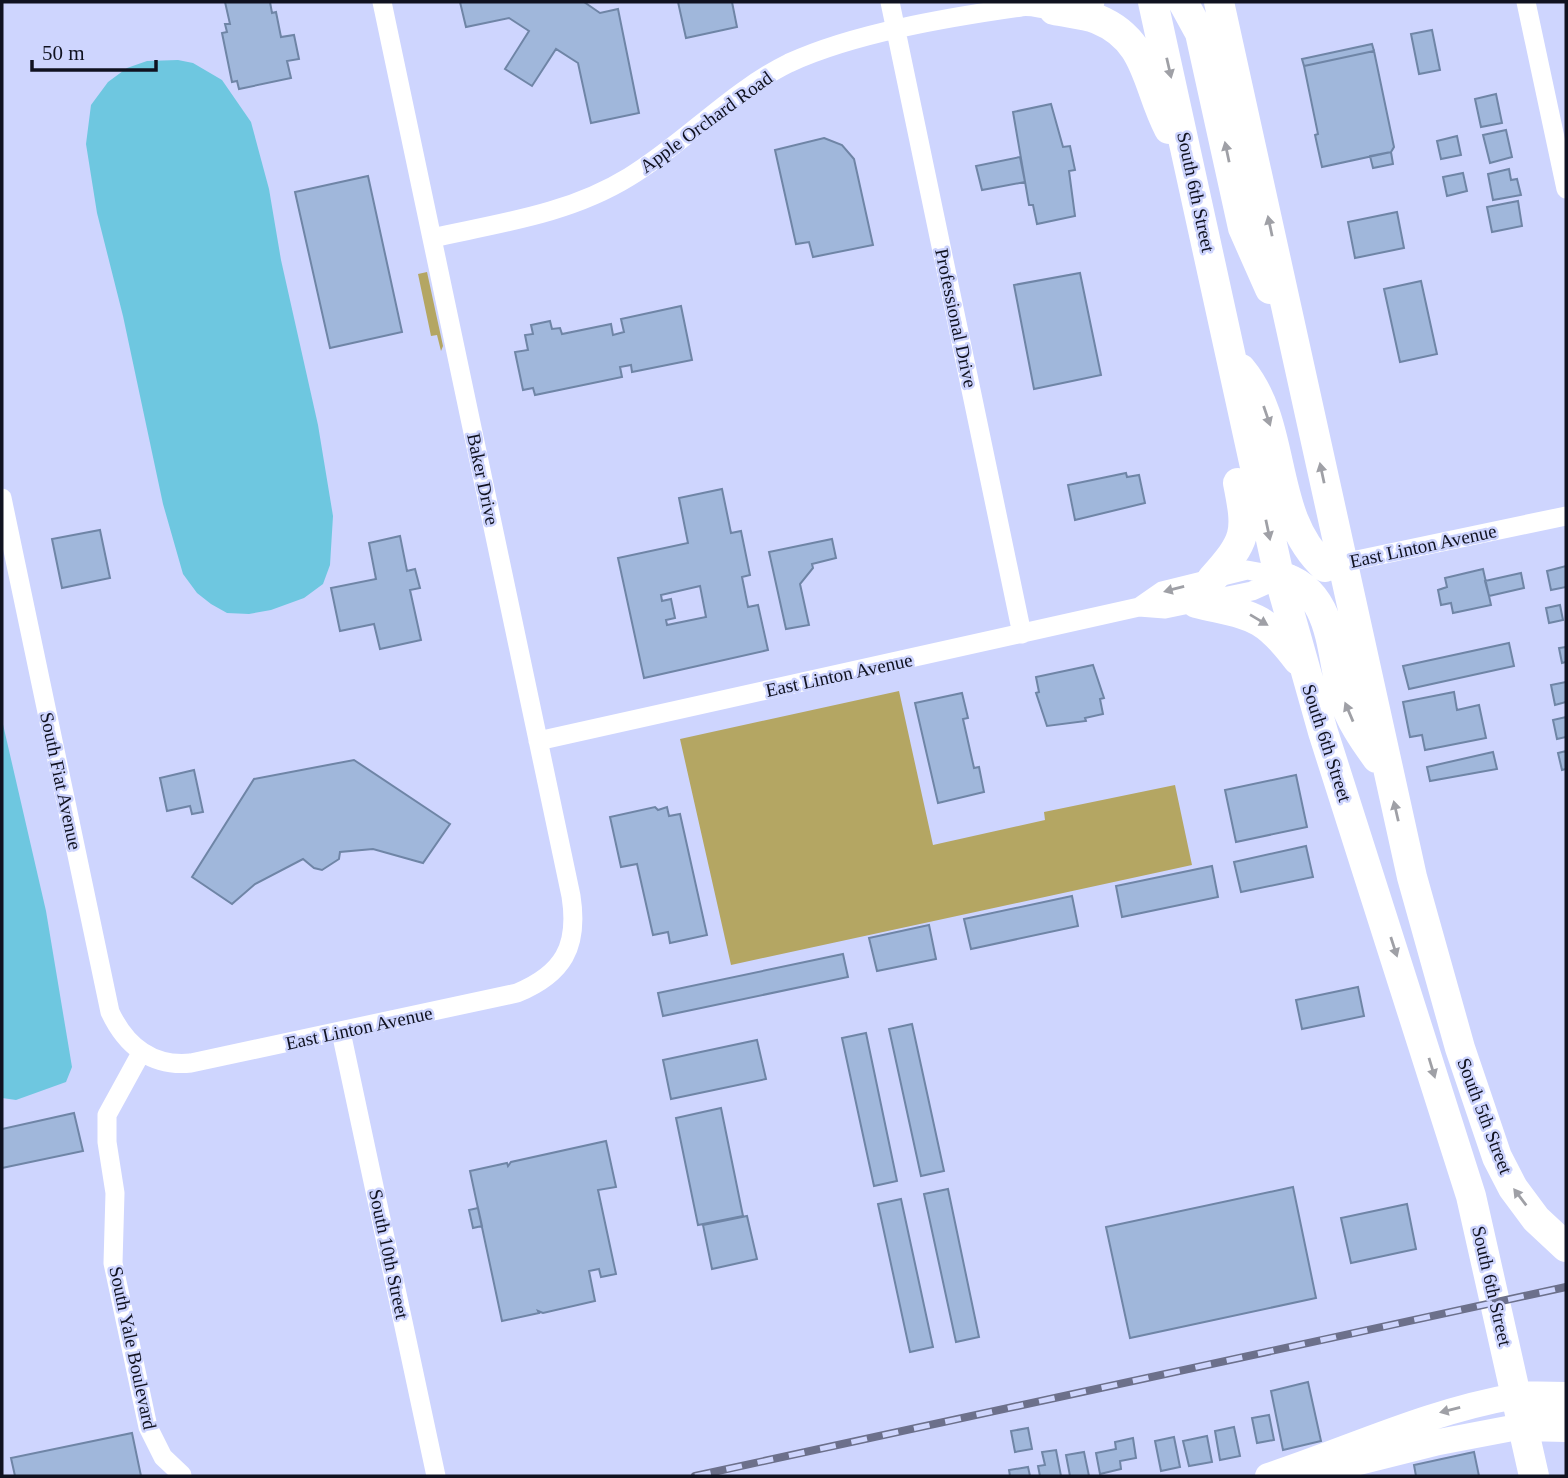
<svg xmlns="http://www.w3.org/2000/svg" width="1568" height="1478" font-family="'Times New Roman',serif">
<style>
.green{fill:#b4a663}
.water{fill:#6ec7e0}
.building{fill:#a0b7db;stroke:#6f85a6;stroke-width:2;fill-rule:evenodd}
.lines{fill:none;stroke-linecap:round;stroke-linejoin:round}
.minor{stroke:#fff;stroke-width:19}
.secondary{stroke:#fff;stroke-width:26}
.primary{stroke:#fff;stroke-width:30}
.rail-casing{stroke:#6c708b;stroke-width:8}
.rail{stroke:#ced5fe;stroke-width:5;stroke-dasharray:16;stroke-linecap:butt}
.oneway{fill:#9fa0a6}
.labels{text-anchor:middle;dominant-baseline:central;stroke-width:5;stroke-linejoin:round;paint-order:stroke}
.street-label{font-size:19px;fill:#101220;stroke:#ced5fe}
</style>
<rect width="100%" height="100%" fill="#ced5fe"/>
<path class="green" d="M427 272 443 346 441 351 437 335 431 336 418 274Z
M899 691 933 845 1045 820 1044 812 1175 785 1192 865 731 965 680 739Z"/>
<path class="water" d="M178 60 193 63 222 80 251 122 269 189 281 260 318 425 333 516 330 565 323 584 304 598 271 610 249 614 227 613 211 604 197 593 183 574 163 504 123 316 97 213 86 144 91 105 108 82 127 68 147 61Z
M2 720 46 911 72 1067 66 1082 16 1100 2 1098Z"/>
<path class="building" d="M225 2H270L272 13 276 12 281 37 294 35 299 59 287 61 291 78 239 89 237 81 232 82 222 33 227 32 225 24H230Z
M460 2H584L600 13 618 9 639 113 591 123 578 63 556 49 532 86 505 69 529 31 509 18 466 27Z
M678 2H732L737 27 686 38Z
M1432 30 1440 70 1419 74 1411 34Z
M1372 44 1374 51 1304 66 1302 59Z
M1374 51 1394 147 1391 152 1322 167 1315 135 1318 134 1304 66Z
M1496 94 1502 123 1481 127 1475 99Z
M1051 104 1063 147 1070 146 1075 170 1069 171 1075 216 1037 224 1033 205H1029L1013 112Z
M1506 130 1512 157 1490 163 1483 135Z
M1457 136 1461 155 1441 159 1437 141Z
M824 138 842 145 854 159 873 245 813 257 809 242 796 244 775 150Z
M1391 152 1393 164 1373 168 1370 156Z
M1020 157 1025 182 982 190 976 166Z
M1509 169 1511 180 1517 179 1521 195 1493 200 1488 174Z
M1463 173 1467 191 1447 196 1443 177Z
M368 176 402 332 330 348 295 192Z
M1518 201 1522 226 1492 232 1487 207Z
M1397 212 1404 248 1355 258 1348 222Z
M1080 273 1101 375 1034 389 1014 285Z
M1421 281 1437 354 1400 362 1384 289Z
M681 306 692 360 632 372 631 365 620 367 622 377 535 395 533 388 523 390 515 352 528 350 525 335 533 334 531 325 550 321 552 329 560 328 562 334 611 324 613 335 624 332 621 319Z
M1126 473 1127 477 1139 475 1145 503 1075 520 1068 485Z
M722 489 731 533 741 531 750 575 742 577 748 607 758 605 768 650 644 678 618 558 688 543 679 498ZM700 586 706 617 667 625 666 620 675 618 671 599 662 601 661 595Z
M100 530 110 578 62 588 52 539Z
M400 536 407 571 415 569 420 588 410 590 421 640 380 649 374 624 340 631 331 588 376 579 369 543Z
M832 539 836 558 812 564 813 568 800 584 809 625 786 629 769 552Z
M1566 566V587L1551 590 1547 571Z
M1483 569 1491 605 1453 613 1451 603 1441 605 1438 590 1447 587 1445 578Z
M1521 573 1524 588 1489 596 1485 581Z
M1560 605 1563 620 1549 623 1546 608Z
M1509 643 1514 666 1409 689 1403 666Z
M1566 647V662L1562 663 1559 648Z
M1093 665 1104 698 1100 699 1103 714 1085 718 1086 721 1047 726 1036 693 1039 692 1036 677Z
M1566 682V702L1555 705 1551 685Z
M1454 692 1457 710 1479 705 1486 738 1425 750 1422 735 1410 737 1403 702Z
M962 693 968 718 963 719 974 768 979 767 984 792 938 803 915 703Z
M1566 717V737L1557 739 1553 720Z
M1566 751V769L1562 770 1558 753Z
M1493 752 1497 769 1430 781 1427 767Z
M354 760 450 824 423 863 373 849 340 852 339 859 322 870 314 868 303 859 255 884 232 904 192 877 254 779Z
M194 770 203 812 192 814 190 806 167 811 160 778Z
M1296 775 1307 827 1236 842 1225 790Z
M655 807 658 810 667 807 669 816 680 814 707 935 670 943 668 932 653 935 637 864 621 867 610 817Z
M1306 846 1313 877 1241 892 1234 862Z
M1212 866 1218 897 1122 917 1116 886Z
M1072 896 1078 926 971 949 964 919Z
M929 925 936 959 877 971 869 938Z
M843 954 848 977 663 1016 658 993Z
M1358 987 1364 1016 1302 1029 1296 1000Z
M912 1024 944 1171 921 1176 889 1029Z
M866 1033 897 1181 874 1186 842 1038Z
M757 1040 766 1079 671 1099 663 1060Z
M721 1108 743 1216 698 1225 676 1118Z
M74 1113 83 1151 2 1168V1129Z
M606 1141 616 1187 598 1190 616 1274 601 1277 599 1269 589 1271 595 1301 543 1313 538 1311 539 1313 502 1321 470 1171 507 1163 508 1166 511 1162Z
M1293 1187 1316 1298 1130 1338 1106 1227Z
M948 1189 979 1337 956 1342 924 1194Z
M901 1199 933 1347 910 1352 878 1204Z
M1407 1204 1416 1249 1351 1263 1341 1218Z
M478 1208 482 1226 473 1228 469 1210Z
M747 1216 757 1259 712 1269 703 1225Z
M1308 1382 1321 1441 1283 1450 1271 1391Z
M1269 1415 1274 1440 1257 1443 1252 1418Z
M1234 1427 1240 1456 1220 1460 1215 1431Z
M1028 1428 1032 1449 1015 1452 1011 1431Z
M132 1433 141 1476H15L11 1458Z
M1207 1436 1212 1462 1189 1466 1183 1441Z
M1174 1437 1180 1467 1161 1471 1155 1441Z
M1133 1438 1136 1458 1120 1461 1121 1469 1100 1474 1096 1453 1116 1449 1115 1442Z
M1056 1450 1061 1476H1040L1038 1466 1045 1465 1042 1452Z
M1084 1452 1089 1476H1070L1066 1455Z
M1474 1452 1479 1476H1416L1414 1465Z
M1028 1467 1030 1476H1010L1009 1470Z"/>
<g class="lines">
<path class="minor" d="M890 2 1022 634
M1526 2 1566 189
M432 238C500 223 569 214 629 177 685 143 730 92 789 63 854 33 950 17 1021 7 1032 5 1042 10 1053 10 1067 10 1082 4 1095 2
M2 498 110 1012C126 1046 152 1067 191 1063L517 993C563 974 579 947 571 896L382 2
M1333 565 1566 516
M1139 607 1162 591 1247 570 1279 576
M538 741 1139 607 1165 609 1252 591 1290 574
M341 1032 436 1476
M141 1053 107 1115V1142L115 1193 113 1263 148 1427 163 1457 182 1475"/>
<path class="secondary" d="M1323 1471 1439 1442 1523 1426
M1268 1476C1353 1448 1426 1412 1516 1396"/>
<path class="primary" d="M1153 2 1279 576 1323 732 1471 1196 1534 1476
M1183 2 1200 33 1243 228 1270 289
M1219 2 1412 877 1460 1048 1497 1157 1513 1188 1536 1219 1566 1247
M1054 10C1067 13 1084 14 1097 19 1149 40 1146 85 1169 129
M1241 369C1289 427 1268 515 1325 567
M1279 576C1335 590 1330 653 1343 697 1350 720 1363 739 1377 758
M1212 579C1247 540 1248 533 1238 483
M1196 603C1250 616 1262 612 1298 660
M1516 1396 1566 1397
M1523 1426 1566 1427"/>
<g class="rail-casing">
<path id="rail" d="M695 1476 1566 1287"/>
</g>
<use href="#rail" class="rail"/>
</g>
<defs><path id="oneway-solid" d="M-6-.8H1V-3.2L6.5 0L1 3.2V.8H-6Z" transform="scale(1.75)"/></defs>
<g class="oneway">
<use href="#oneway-solid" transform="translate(1169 68) rotate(77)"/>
<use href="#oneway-solid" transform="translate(1227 152) rotate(-102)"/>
<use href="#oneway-solid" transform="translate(1270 226) rotate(-102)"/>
<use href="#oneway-solid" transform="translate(1267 416) rotate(71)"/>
<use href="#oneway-solid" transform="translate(1322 473) rotate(-102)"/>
<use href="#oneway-solid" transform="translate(1268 530) rotate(78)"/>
<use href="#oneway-solid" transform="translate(1174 589) rotate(165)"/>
<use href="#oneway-solid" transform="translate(1259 620) rotate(31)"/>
<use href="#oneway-solid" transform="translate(1349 712) rotate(-113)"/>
<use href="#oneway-solid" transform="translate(1396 811) rotate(-103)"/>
<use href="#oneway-solid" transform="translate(1394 947) rotate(72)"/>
<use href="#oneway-solid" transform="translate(1432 1068) rotate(73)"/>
<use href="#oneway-solid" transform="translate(1520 1197) rotate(-127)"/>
<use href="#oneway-solid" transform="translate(1450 1410) rotate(166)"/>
</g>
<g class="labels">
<g class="street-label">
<text transform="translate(706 122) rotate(-36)">Apple Orchard Road</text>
<text transform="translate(1196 192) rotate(78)">South 6th Street</text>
<text transform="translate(956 318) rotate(78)">Professional Drive</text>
<text transform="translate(483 479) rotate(78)">Baker Drive</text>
<text transform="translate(1423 546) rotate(-12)">East Linton Avenue</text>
<text transform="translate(839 675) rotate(-12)">East Linton Avenue</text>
<text transform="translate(1327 743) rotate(72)">South 6th Street</text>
<text transform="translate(61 781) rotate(78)">South Fiat Avenue</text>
<text transform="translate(359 1028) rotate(-12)">East Linton Avenue</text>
<text transform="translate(1485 1116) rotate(69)">South 5th Street</text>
<text transform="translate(389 1254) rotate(78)">South 10th Street</text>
<text transform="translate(1492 1286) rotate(77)">South 6th Street</text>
<text transform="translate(133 1348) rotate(78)">South Yale Boulevard</text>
</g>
</g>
<rect width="1568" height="1478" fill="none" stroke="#101220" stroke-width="7"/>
<path d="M32 60v10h124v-10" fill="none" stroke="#101220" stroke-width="3.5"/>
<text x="42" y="60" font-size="21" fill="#101220" stroke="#ced5fe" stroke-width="5" paint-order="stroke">50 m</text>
</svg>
